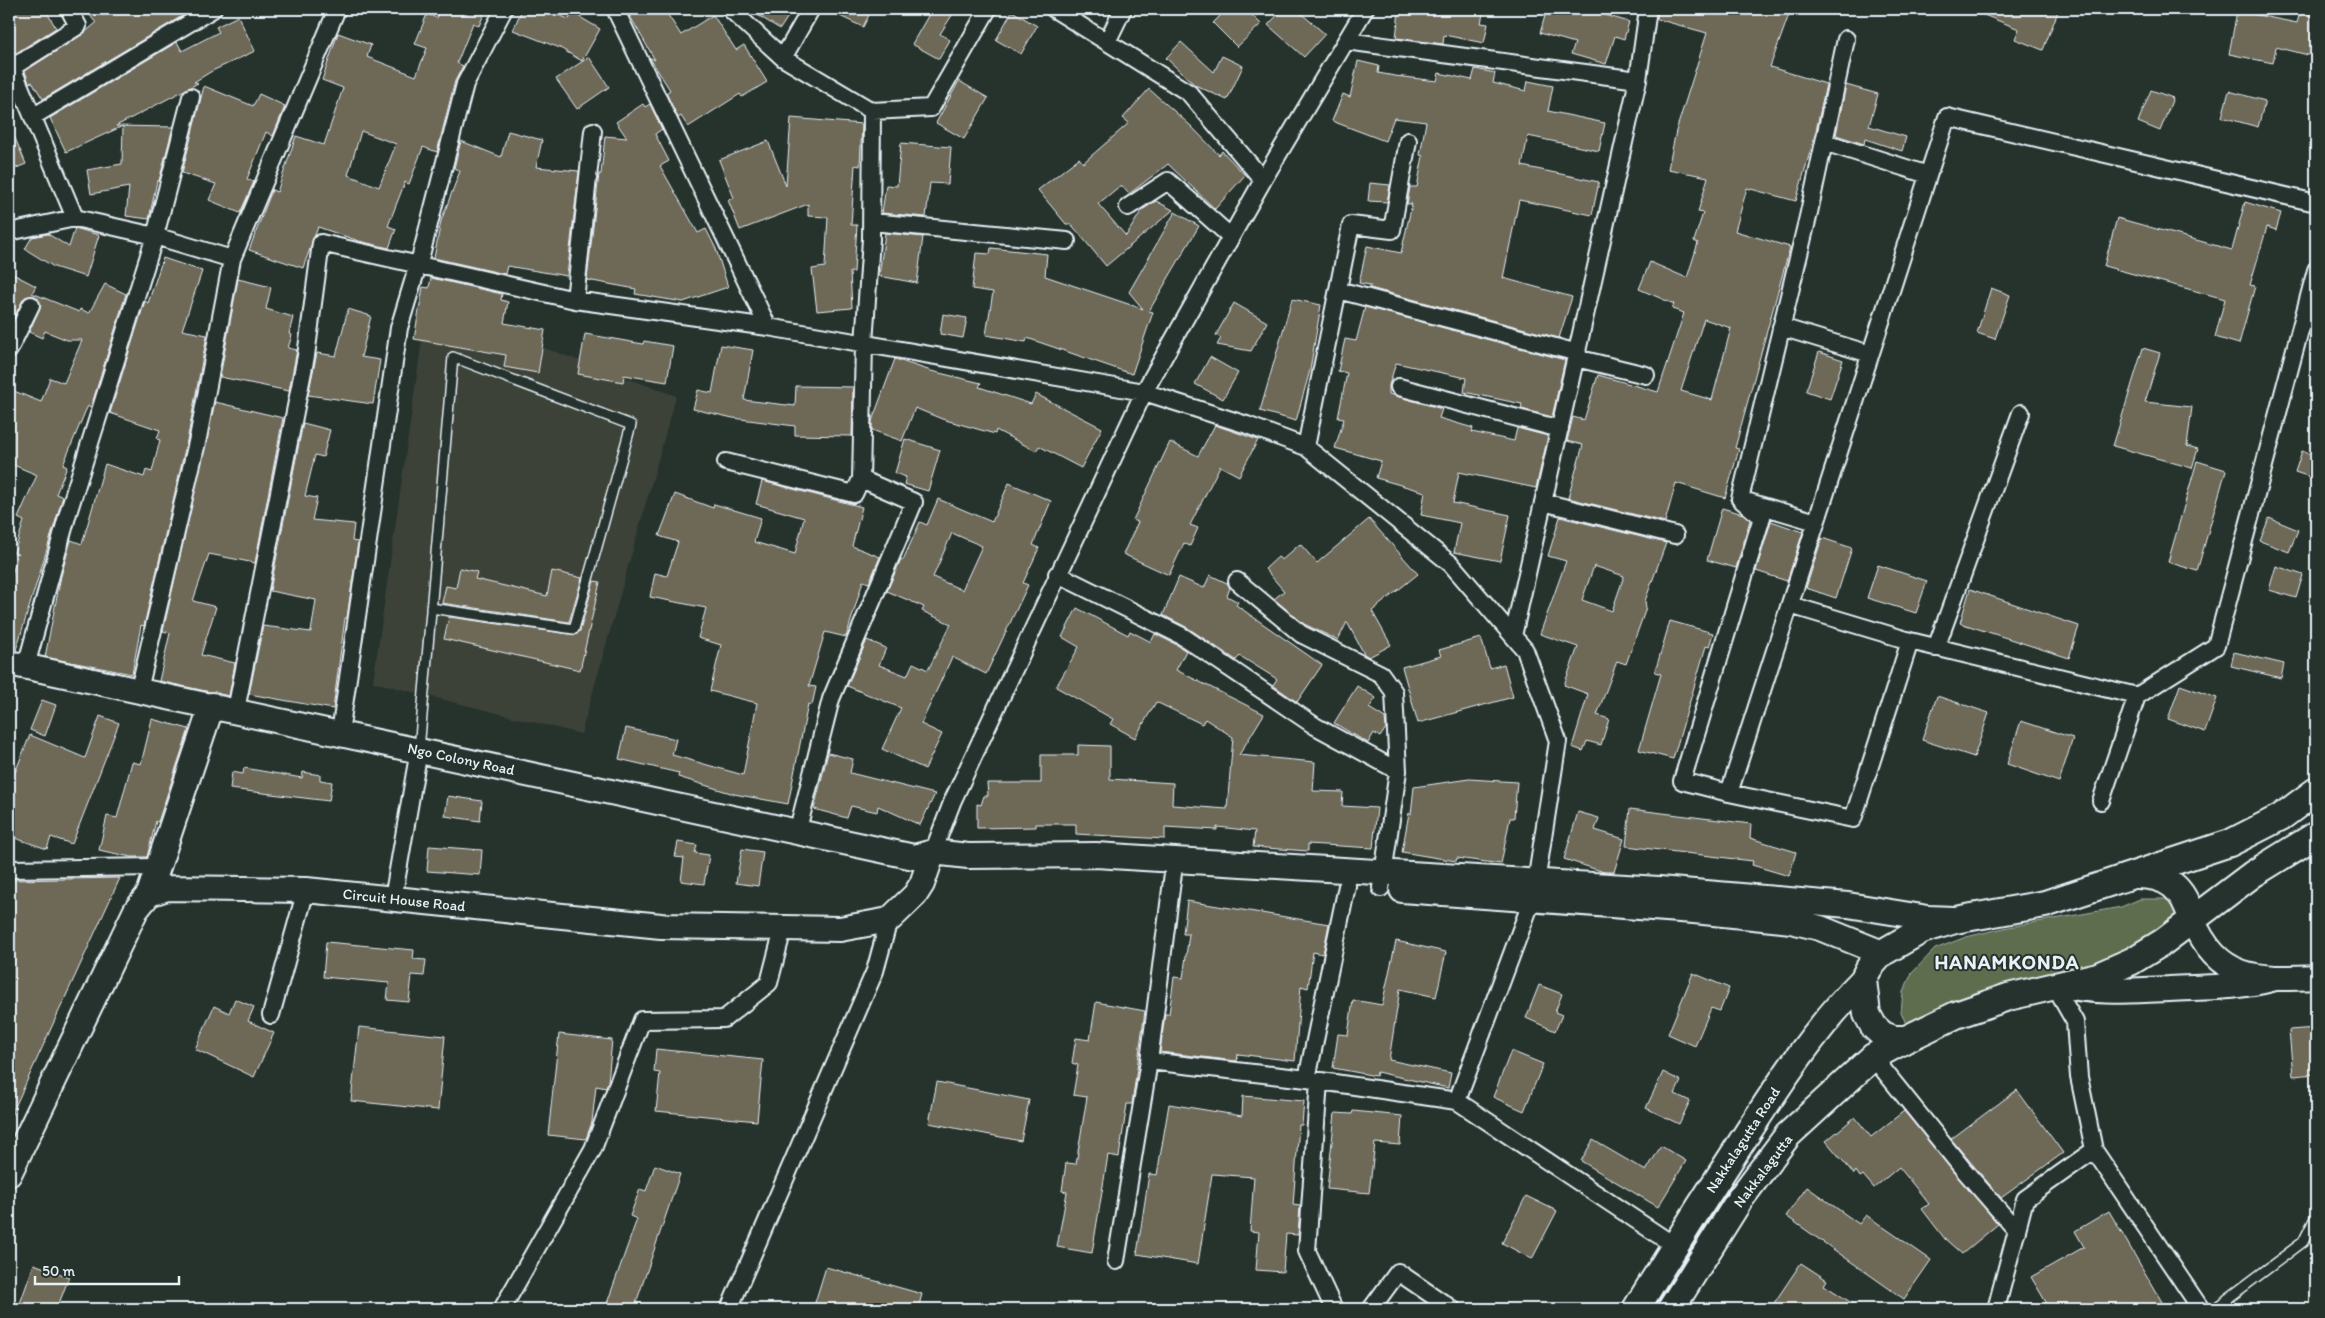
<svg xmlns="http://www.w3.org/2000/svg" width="2325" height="1318" font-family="Itim,sans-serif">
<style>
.built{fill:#3c4339}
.green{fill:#5e6d4f;stroke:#a3afa4}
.building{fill:#6e6756;stroke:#e8f1f8;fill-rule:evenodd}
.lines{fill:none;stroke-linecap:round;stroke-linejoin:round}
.lane-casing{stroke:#e8f1f8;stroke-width:12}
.street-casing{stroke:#e8f1f8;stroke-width:20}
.secondary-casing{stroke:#e8f1f8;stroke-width:28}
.primary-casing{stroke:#e8f1f8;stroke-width:30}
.lane{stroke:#26332d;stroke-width:9}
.street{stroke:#26332d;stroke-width:16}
.secondary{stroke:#26332d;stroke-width:24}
.primary{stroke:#26332d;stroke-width:26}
.labels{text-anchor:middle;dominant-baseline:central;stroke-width:4;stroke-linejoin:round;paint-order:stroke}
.street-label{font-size:15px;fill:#e8f1f8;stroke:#26332d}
.district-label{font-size:20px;font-weight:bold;letter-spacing:1px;fill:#e8f1f8;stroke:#26332d}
</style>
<rect width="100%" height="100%" fill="#26332d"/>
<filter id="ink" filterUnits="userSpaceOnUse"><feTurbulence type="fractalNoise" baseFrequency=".02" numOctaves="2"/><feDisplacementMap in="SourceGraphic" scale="10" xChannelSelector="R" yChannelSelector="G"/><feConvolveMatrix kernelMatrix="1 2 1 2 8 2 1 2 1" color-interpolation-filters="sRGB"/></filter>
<g filter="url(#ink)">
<path class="built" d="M427 305 676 396 581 734 373 682Z"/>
<path class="green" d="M2140 899H2168L2183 912 2155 942 1908 1029 1901 1012 1903 992 1912 973 1935 949 1966 937 2004 928 2121 907Z"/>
<path class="building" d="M9 9H45L56 28 16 53 9 50Z
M85 9H194L43 99 32 82 29 83 25 71 83 34 96 23Z
M439 9H486L479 26 473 23 457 63 463 66 455 81 437 152 423 147 409 184 405 182 388 226 396 229 389 248 359 241 318 227 303 268 249 250 272 190 277 192 296 136 324 145 343 88 322 80 338 33 371 45 367 57 416 76 427 48 415 44 427 14 437 18ZM361 131 396 144 379 187 348 175Z
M522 9H542L569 19 573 13 600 29 582 61 560 48 513 30Z
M626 9H664L681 35 713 15 736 50 744 45 767 82 742 97 740 94 688 127 681 116 678 118 666 93 670 90 649 57 655 60Z
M748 9H793L780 29Z
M825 9H872L863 27Z
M932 9H956L940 34 950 40 939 59 912 44Z
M1227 9H1246L1261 24 1237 47 1213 23Z
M1283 9H1296L1325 34 1304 57 1268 25Z
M1410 9H1484L1481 23 1488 24 1484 43 1444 35 1443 44 1396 38 1399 11 1410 12Z
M1547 9H1585L1629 22 1624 39 1615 36 1606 64 1571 54 1575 43 1540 33Z
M1658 9H1791L1770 67 1826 84 1816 131 1796 201 1747 188 1735 231 1790 247 1735 448 1739 449 1725 498 1676 483 1665 522 1568 498 1583 445 1567 441 1573 417 1584 420 1598 375 1658 392 1684 313 1672 309 1674 304 1639 289 1650 262 1687 278 1698 243 1694 241 1703 213 1698 212 1708 177 1668 169 1676 131 1707 33 1657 19ZM1704 319 1731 328 1712 400 1681 391Z
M1969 9H2059L2043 50 2015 39 2019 29Z
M1012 11 1037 26 1021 54 996 40Z
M2237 11 2297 23 2300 12 2316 16V57L2276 47 2273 63 2229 54Z
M238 16 255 51 212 71 194 82 198 83 116 126 173 127 159 181H157L149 219 126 216 129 187 91 194 87 170 122 164 123 126 66 152 50 118 177 42 182 51 219 32 216 27Z
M1181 42 1214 72 1222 56 1243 66 1227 100 1195 85 1166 58Z
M589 57 609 87 577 109 556 79Z
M1358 61 1379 66 1378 73 1395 76 1437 81 1439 73 1472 80 1475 69 1495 73 1493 83 1526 91 1528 81 1553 86 1548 111 1605 123 1599 151 1528 136 1522 166 1599 182 1592 215 1519 200 1503 278 1572 297 1559 338 1370 288V285L1359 283 1367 246 1401 253 1412 204H1407L1410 187H1417L1423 156 1420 155 1426 122 1394 118 1385 141 1332 121 1343 94 1350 97Z
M959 81 988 98 964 139 936 123Z
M1846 85 1878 94 1869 126 1906 137 1902 151 1865 139 1864 144 1836 135Z
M204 86 253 106 259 94 285 106 273 136 266 132 247 179 254 182 240 213 209 200 216 184 182 173Z
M1149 89 1191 126 1219 155 1222 151 1245 175 1215 209 1168 164 1129 194 1121 185 1098 204 1126 236 1142 210 1156 201 1173 210 1106 266 1071 224H1066L1038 190 1079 158 1083 163 1129 123 1123 118Z
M2151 90 2173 98 2160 131 2138 122Z
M2229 91 2265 101 2258 127 2222 117Z
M643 104 645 107 650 104 662 129 655 134 669 161 660 166 698 233 706 229 716 249 728 287 683 302 635 294 636 289 587 280 599 174H601L605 136 627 138 616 122Z
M791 118 862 124 860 166 855 165 851 225H857L854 272H850L852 308 817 311 812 269 825 267 828 217 808 216V204L740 230 728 200 734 198 719 160 768 141 786 186Z
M9 124 26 164 9 171Z
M508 131 542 140 536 167 579 171 567 276 507 266 505 274 434 258 441 221 460 171 454 168 461 141 501 157Z
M901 143 951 147 948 184 930 183 926 217 882 213 886 185 897 186Z
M1370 183 1390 185 1387 202 1368 201Z
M2245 202 2281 213 2276 230 2267 227 2250 285 2255 286 2239 344 2215 337 2225 299 2104 266 2117 218 2232 250Z
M1175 212 1199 226 1149 311 1153 312 1132 374 1027 338 1026 342 986 335 993 292 972 289 976 253 990 254 991 248 1047 254 1045 276 1143 309 1129 292Z
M75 228 99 235 86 277 54 267 25 249 32 237 48 234 69 247Z
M885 233 923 237 917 283 879 276Z
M163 258 202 271 182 330 207 335 188 436 144 626 141 625 132 674 45 657 61 576 71 540 82 544 105 464 144 477 146 470 152 472 160 440 157 439 160 430 110 413 145 301 148 303Z
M9 272 36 286 32 293 79 312 80 309 89 313 105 284 126 294 91 407 88 406 85 412 63 465 67 467 56 494 63 497 16 650H9V584L18 554 14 553 24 521 18 518 37 475 9 463V389L41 402 50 378 64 383 82 340H67L45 331 42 338 29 332 41 305 35 296 25 297 12 320 9 318Z
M431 278 502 294 501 300 508 302 504 323 545 330 538 373 504 367 506 355 414 339 423 287 429 288Z
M238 279 271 287 266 309 293 317 289 334 292 335 288 348 297 350 289 391 220 377Z
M1991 288 2010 295 1995 339 1977 333Z
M1292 299 1321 305 1310 370 1296 421 1260 411Z
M1234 303 1267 322 1251 351 1217 345 1221 338 1216 335Z
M1365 307 1565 360 1552 417 1521 409 1522 404 1464 392 1466 378 1396 363 1389 385V394L1442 409 1439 418 1473 428 1472 432 1514 441 1517 428 1548 436 1536 488 1459 472 1453 503 1510 515 1500 561 1454 552 1460 523 1421 515 1425 492 1376 478 1381 461 1335 448 1344 419 1338 418 1347 373 1338 371 1345 339 1356 341Z
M348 309 371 316 361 357 380 360 373 404 308 395 317 353 336 356Z
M943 314 967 318 963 338 940 334Z
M585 334 643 344 644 341 673 346 667 382 624 375 623 382 578 374Z
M721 345 753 350 744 400 795 406 796 386 853 387 852 436 795 435V426L733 418 693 409 698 390 712 393Z
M2143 348 2160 353 2145 402 2192 407 2187 446 2198 449 2192 468 2113 446Z
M1819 352 1843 360 1830 399 1806 391Z
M1210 357 1238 373 1223 399 1195 384Z
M895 359 931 371 981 383 979 387 1031 404 1036 394 1102 428 1081 468 1039 446 1036 451 996 430 995 434 942 419 915 408 902 441 872 430V421Z
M215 402 283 418 255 563 209 554 193 601 216 607 201 655 235 663 229 696 159 681 170 633 163 631Z
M303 423 330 430 323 457 315 455 305 496 317 498 312 520 354 524 352 541 358 542 347 618H345L333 709 249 694 263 626 311 632 316 600 270 591Z
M1215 425 1258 440 1239 476 1220 466 1190 525 1198 528 1190 546 1184 543 1169 575 1123 554 1138 522 1133 520 1170 442 1198 456Z
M905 439 940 450 928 491 904 484 906 477 895 473Z
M2302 451 2316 456V479L2295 472Z
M2197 461 2226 470 2197 571 2168 562Z
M762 481 862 507 852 546 880 557 869 583 863 581 846 637 825 632 809 686 816 687 812 705 808 704 788 804 734 794 678 777 679 773 619 759 626 728 676 739 672 755 743 775 757 703 710 691 721 645 698 638 706 608 650 597 655 573 667 576 678 542 659 536 675 494 713 508 714 504 761 518 754 542 795 554 804 518 756 504Z
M1009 483 1051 501 1033 545 1039 548 1023 583 1028 585 986 674 952 657 921 724 942 734 925 769 882 749 901 708 847 686 867 640 886 648 879 665 907 676 913 663 928 670 951 624 922 611 924 607 887 591 901 559 903 560 920 522 927 525 938 499 992 522ZM952 533 982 546 962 590 933 577Z
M1722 508 1743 514 1750 520 1736 568 1707 560Z
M1560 517 1666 543 1645 601 1646 608 1626 664 1617 661 1597 715 1609 719 1601 745 1587 741 1583 751 1572 747 1588 694 1564 685 1578 647 1540 634 1566 561 1548 556ZM1594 566 1624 576 1612 611 1582 600Z
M2269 518 2298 530 2289 552 2260 541Z
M1369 519 1418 574 1372 611 1391 645 1369 657 1364 654 1347 622 1338 640 1304 624 1274 599 1284 591 1265 569 1278 557 1282 560 1300 544 1317 563Z
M1771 521 1803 532 1787 581 1756 571Z
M1822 538 1852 548 1836 598 1806 588Z
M1878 565 1927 581 1916 613 1867 598Z
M2276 566 2303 575 2296 598 2269 590Z
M460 568 477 572 475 579 547 596 552 571 582 578 569 622 442 603 446 586 456 588Z
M1210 575 1227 583 1230 588 1227 596 1238 602 1236 605 1322 665 1297 702 1273 685 1277 679 1240 656 1236 660 1188 628 1163 615 1179 577 1204 588Z
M594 581 600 582 580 670 444 639 449 617 576 635 580 631Z
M1970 589 2079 626 2069 658 1960 623Z
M1077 608 1128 635 1130 631 1151 642 1155 634 1177 645 1186 651 1176 670 1264 714 1239 755 1315 762 1313 791 1343 792 1342 806 1377 808 1373 848 1308 844V851L1253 847 1255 831 1217 827V830L1165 827V839L1076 834V824H1036V827L977 828V804L981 805 984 796H988L987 783H1041V755H1078V745L1110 746V779L1173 783 1172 805 1227 809 1233 737 1205 719 1202 724 1156 702 1135 738 1110 724 1113 719 1056 687 1079 647 1062 637Z
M1670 621 1713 633 1709 647 1706 646 1673 759 1639 750 1661 674 1655 672Z
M1481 638 1490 668 1504 664 1513 697 1418 723 1402 667 1441 656 1439 650Z
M2234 652 2284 664 2281 678 2231 666Z
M2180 685 2217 698 2205 732 2168 719Z
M1357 686 1376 698 1369 708 1385 718 1386 728 1380 737 1374 733 1368 743 1334 723Z
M1937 696 1989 713 1974 757 1922 740Z
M42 700 56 705 45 736 30 730Z
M100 716 119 723 72 844 51 837 47 849 9 836V779L12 780 30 735 85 758Z
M152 719 189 729 158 822 156 821 147 857H131L99 850 107 816 117 818 132 762 141 764Z
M2021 721 2073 738 2059 782 2007 764Z
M828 753 853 759 850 773 935 794 920 825 878 806 877 812 851 806 847 818 814 809Z
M244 768 302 778 303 772 320 775V780L332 782 329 801 230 789 232 772 243 774Z
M1469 779 1517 782 1514 818H1510L1501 864 1457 858 1456 861 1402 852 1409 813 1411 814 1414 787Z
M448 796 482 801 480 821 445 816Z
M1630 809 1751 824 1750 838 1796 852 1789 876 1752 865 1753 861 1626 846Z
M1578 812 1599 818 1595 830 1624 839 1614 872H1604L1564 859Z
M678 842 697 845 695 853 709 855 704 884 681 881 684 858 675 857Z
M429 846 482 850 480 875 427 871Z
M742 849 763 852 758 886 736 883Z
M120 878 9 1120V880Z
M1187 901 1329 924 1323 954 1313 952 1308 988 1301 986 1295 1061 1238 1054 1237 1061 1160 1052 1165 1014H1169L1174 977 1183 978 1189 934H1183Z
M1396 941 1446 952 1436 997 1400 989 1389 1060 1451 1073 1448 1088 1377 1072 1376 1076 1333 1068 1338 1034 1348 1035 1353 1000 1382 1005Z
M326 942 414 950 413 959 426 960 424 976 412 975 409 1002 387 1000 389 983 323 977Z
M1693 973 1729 988 1720 1011 1711 1008 1695 1046 1668 1034Z
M1539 985 1562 994 1555 1012 1562 1015 1555 1031 1526 1018Z
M235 999 254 1007 248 1021 274 1033 254 1077 195 1049 214 1006 229 1013Z
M1096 1002 1145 1011 1132 1104H1127L1119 1157 1108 1155 1092 1253 1057 1247 1067 1192 1062 1191 1066 1163 1076 1164 1087 1097 1073 1095 1078 1065 1072 1063 1076 1038 1090 1040Z
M359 1027 445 1036 438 1110 351 1101Z
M2316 1028V1074L2293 1076 2289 1030Z
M559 1034 612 1040 608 1082 606 1088 596 1086 592 1122 586 1139 548 1135Z
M656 1049 763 1060 757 1121 656 1111 660 1073 654 1072Z
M1511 1051 1543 1064 1524 1111 1493 1097Z
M1663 1072 1681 1081 1675 1094 1690 1101 1679 1124 1646 1108Z
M937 1082 1029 1100 1021 1141 929 1123Z
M2017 1090 2063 1153 2001 1198 1951 1139Z
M1243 1096 1304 1101 1302 1125H1299L1293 1205 1300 1206 1298 1235 1286 1234 1283 1272 1256 1270 1259 1232 1250 1231 1254 1177 1212 1174 1198 1264 1137 1254 1149 1174 1157 1175 1169 1104 1242 1116Z
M1353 1111 1402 1116 1400 1145 1375 1143 1369 1193 1327 1189 1335 1113 1352 1114Z
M1904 1111 1998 1224 1962 1254 1945 1239 1922 1209 1929 1204 1899 1167 1874 1188 1863 1175 1860 1177 1856 1171 1854 1174 1826 1141 1855 1117 1871 1137Z
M1593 1140 1646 1171 1661 1146 1686 1161 1658 1207 1581 1161Z
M655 1165 680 1174 634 1309H605L637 1219 630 1216 640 1189 646 1191Z
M1807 1187 1859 1224 1866 1215 1931 1260 1904 1299 1786 1216Z
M1526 1196 1557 1211 1532 1259 1502 1243Z
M2109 1211 2162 1302 2149 1309H2050L2031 1277 2084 1247 2075 1231Z
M1801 1263 1827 1280 1824 1285 1861 1309H1770Z
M34 1264 69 1277 57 1309H18Z
M826 1267 922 1294 918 1309H813Z"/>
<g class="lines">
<g class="lane-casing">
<path id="lane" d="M419 750 453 357 631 425 574 629 431 608
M2214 1309 2303 1242 2316 1216"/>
</g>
<g class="street-casing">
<path id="street" d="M615 9 768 327
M730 9 783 58 872 111 931 108 988 9
M1054 9 1189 93 1263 180
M1346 41 1638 80
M1107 42 1123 9
M783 58 811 9
M9 60 75 218 155 236 232 259
M13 67 78 26 69 9
M34 116 213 9
M1824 142 1928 175
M1128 207 1168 181 1231 237
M872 222 1067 241
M9 232 75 218
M1338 290 1578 353
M575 300 593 131
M1781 327 1870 354
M9 350 31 305
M1576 358 1646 375
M1399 387 1560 429
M1306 447 1351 225 1392 230 1408 141
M726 462 854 494 861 479 864 344 871 239 872 111
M1543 502 1675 535
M1749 502 1816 522
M1057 574 1182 636 1315 726 1398 771 1381 888
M1237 581 1301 634 1381 674 1394 692 1398 771
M1790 605 1910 641 2137 696
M1513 636 1638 80 1648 9
M1910 641 1853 819 1729 793 1947 117 2316 203
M1936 648 2021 413
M26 666 68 513 155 236 191 97
M139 690 198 438 232 259 337 9
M236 710 306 356 321 243 575 300 768 327 1144 392 1247 425 1306 447 1451 564 1525 650 1558 741 1536 883
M340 733 399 328 421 255 465 84 504 9
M1729 793 1682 781 1762 517 1740 499 1808 217 1846 39
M2101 801 2137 696 2216 646 2316 270
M797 833 831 699 914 502 861 479
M933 852 953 800 1144 392 1263 180 1365 9
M9 869 158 867
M393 899 419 750
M271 1015 306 890
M1873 1057 1963 1169 2017 1231
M1149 1061 1307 1079 1457 1101 1532 900
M1307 1079 1347 886
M1319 1081 1307 1251 1334 1309
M1457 1101 1675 1246
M2094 1150 2201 1309
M1116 1261 1149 1061 1173 873
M502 1309 593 1149 642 1020 724 1019 769 983 783 929
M729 1309 875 971 889 920
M1371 1309 1398 1272 1452 1309
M1996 1309 2025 1199 2094 1150 2079 1077 2075 1022 2055 987"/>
</g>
<g class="secondary-casing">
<path id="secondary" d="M9 663 914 857 933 852 968 856 1096 855 1175 860 1659 889 1848 905 1928 918 1953 919
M1402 890 1694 911 1791 921 1820 928 1882 953
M149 894 212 705
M2192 919C2218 981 2257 980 2316 977
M2063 985C2097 994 2134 990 2169 989 2204 987 2238 988 2272 979
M9 1174 136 910 149 894 167 888 306 890 661 926 840 929 889 920 915 895 922 884 933 852"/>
</g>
<g class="primary-casing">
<path id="primary" d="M2316 791 2281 817 2230 843 2045 904 1955 920 1922 930 1882 953 1869 968 1863 980 1867 1014 1874 1027 1883 1035 1894 1039H1906L1956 1015 2008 997 2098 976 2132 961 2163 942 2253 874 2316 835
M2136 875C2169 875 2183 888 2192 919
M1636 1309C1672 1250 1710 1190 1748 1132 1783 1078 1818 1025 1863 980
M1671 1309 1740 1199 1788 1135 1873 1057 1906 1039"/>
</g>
<use href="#lane" class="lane"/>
<use href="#street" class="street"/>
<use href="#secondary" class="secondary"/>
<use href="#primary" class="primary"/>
</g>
</g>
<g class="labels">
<g class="street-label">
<text transform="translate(461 759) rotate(12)">Ngo Colony Road</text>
<text transform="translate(404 900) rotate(6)">Circuit House Road</text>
<text transform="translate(1743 1140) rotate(-57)">Nakkalagutta Road</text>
<text transform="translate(1763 1171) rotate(-53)">Nakkalagutta</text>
</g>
<g class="district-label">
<text x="2007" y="962">HANAMKONDA</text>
</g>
</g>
<rect width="2325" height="1318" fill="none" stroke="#26332d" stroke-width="30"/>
<rect x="15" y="15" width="2295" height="1288" fill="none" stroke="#e8f1f8" stroke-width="2" filter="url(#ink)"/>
<path d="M35 1276v8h144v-8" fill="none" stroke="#e8f1f8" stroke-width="2.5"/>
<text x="42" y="1276" font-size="15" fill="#e8f1f8" stroke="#26332d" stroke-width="4" paint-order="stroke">50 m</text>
</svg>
